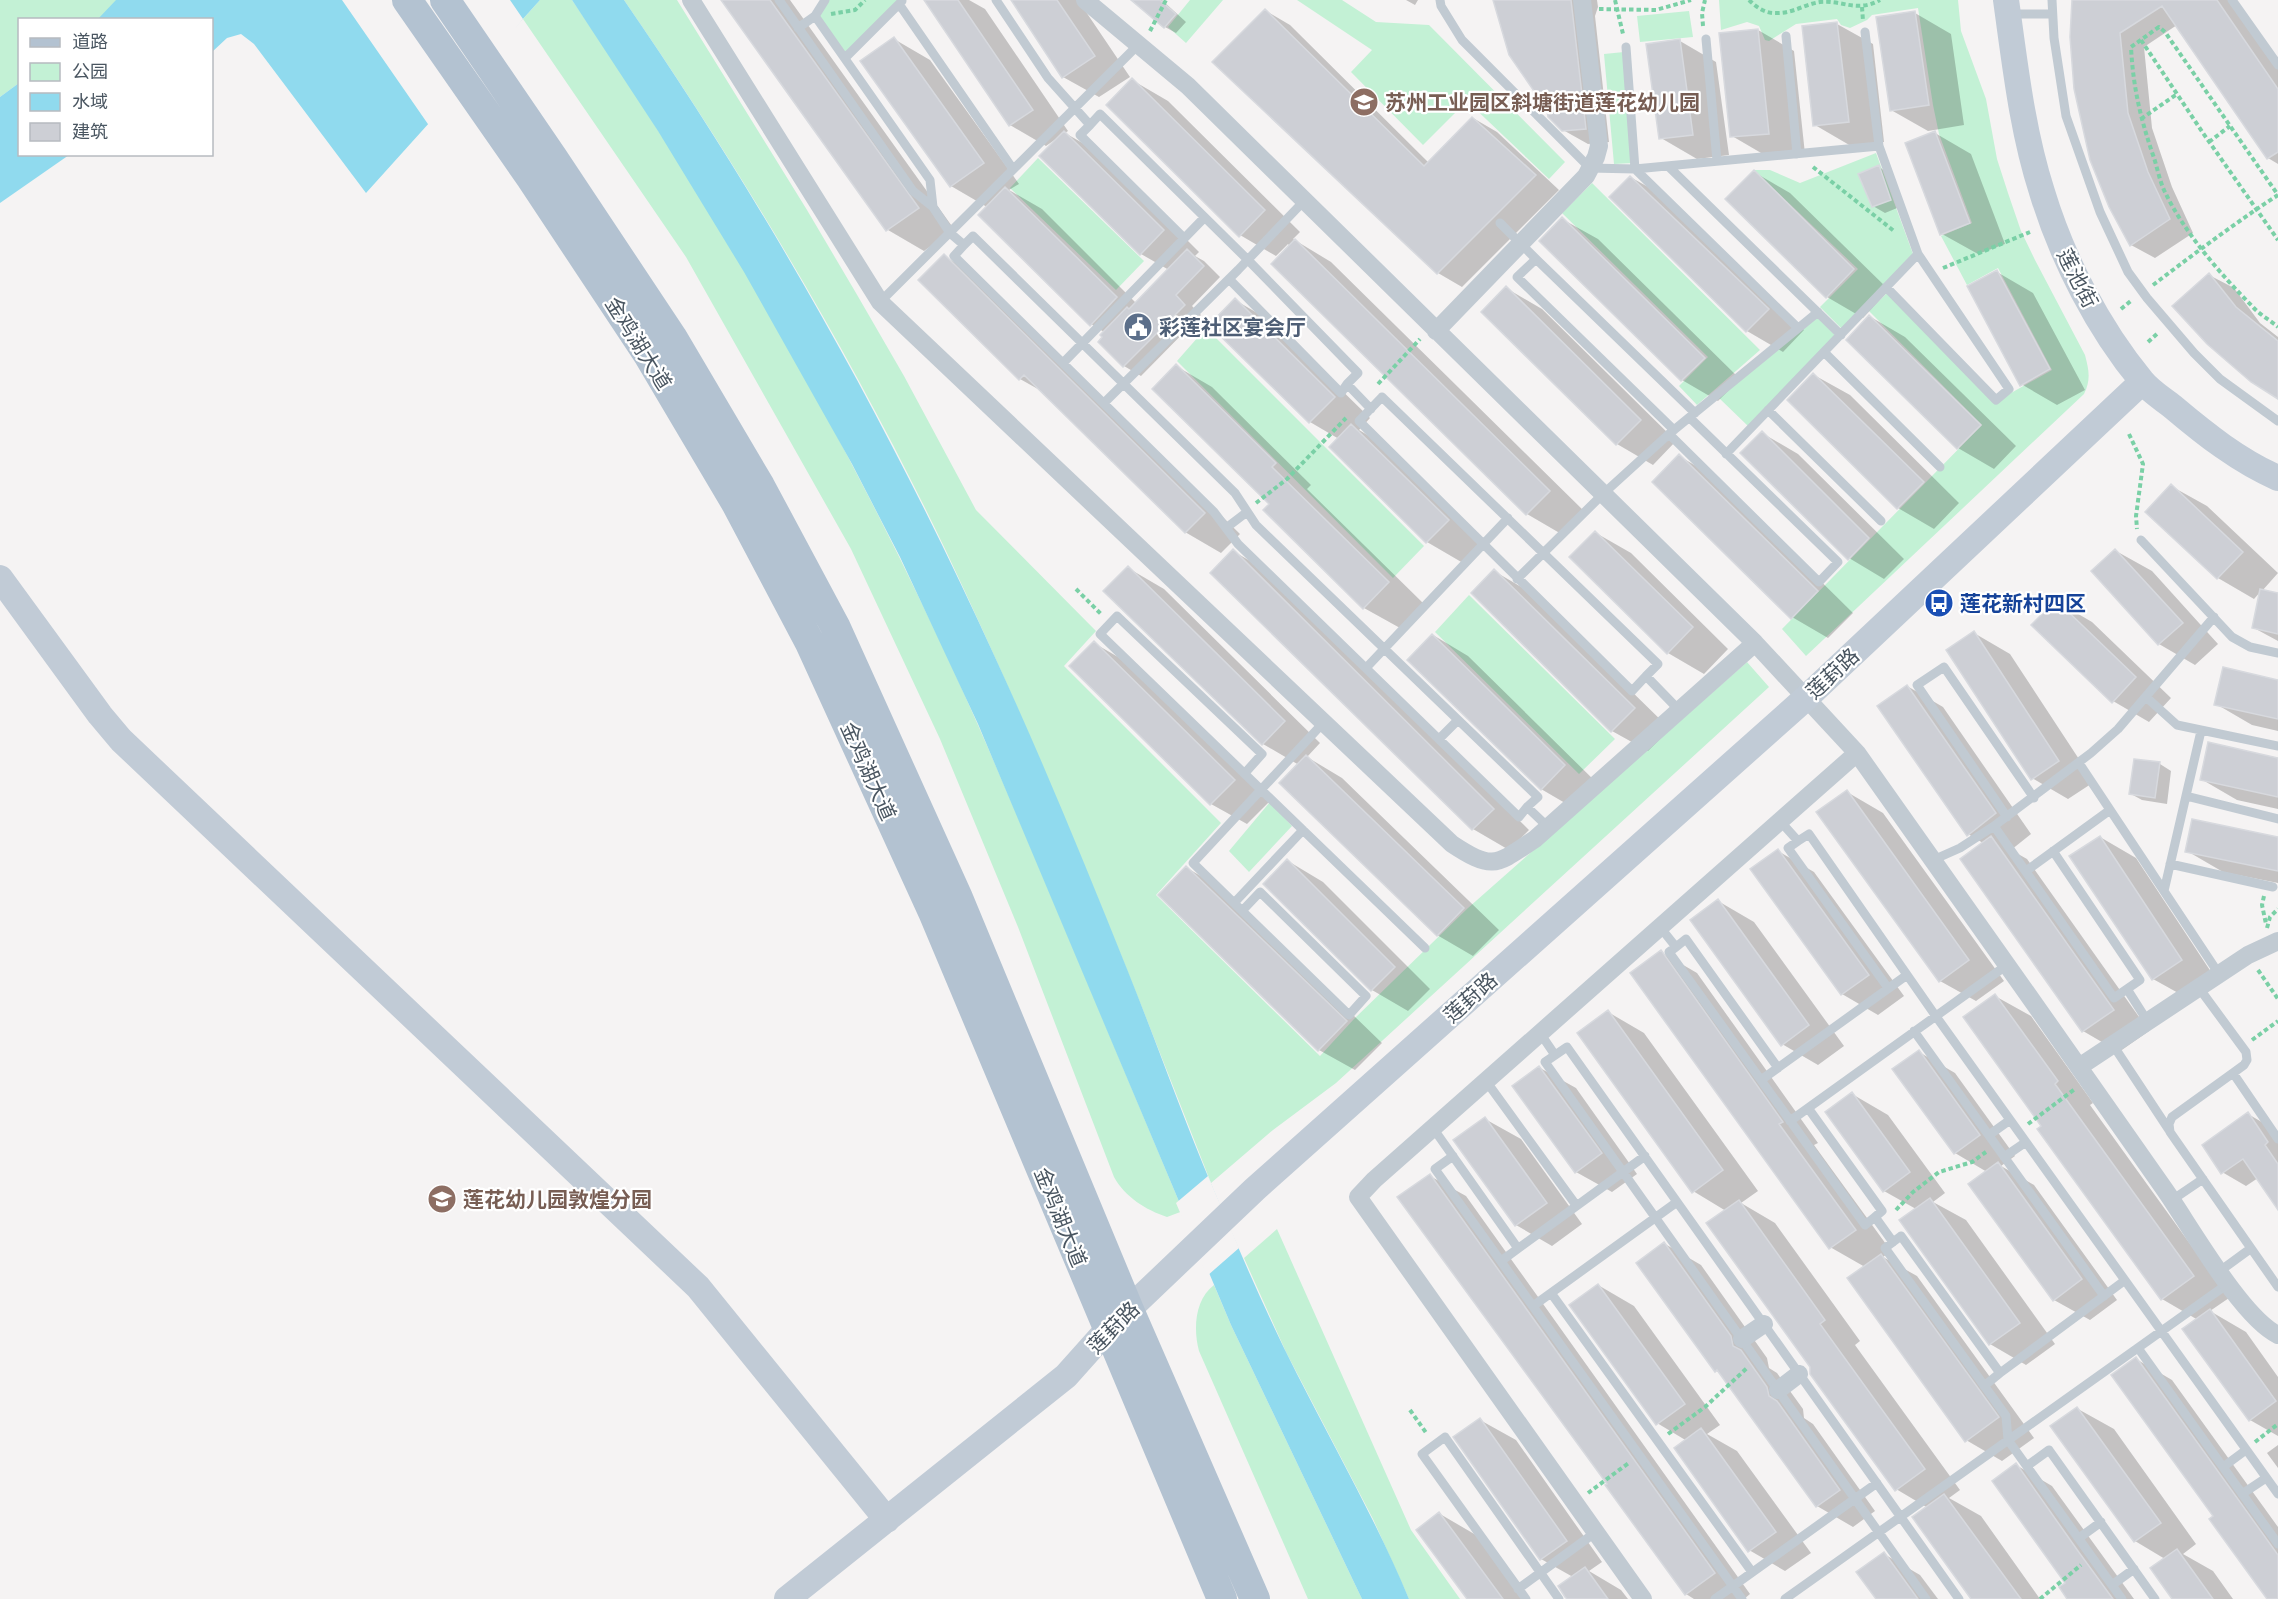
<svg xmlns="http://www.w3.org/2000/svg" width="2278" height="1599" font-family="Ubuntu,'Noto Sans SC',sans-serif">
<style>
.green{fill:#c3f1d5}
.water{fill:#90daee}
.pier{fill:#f5f3f3}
.shadow{fill:#0003}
.building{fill:#cdcfd5;stroke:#d7d9de;stroke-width:1.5}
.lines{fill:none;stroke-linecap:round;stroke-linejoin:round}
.path{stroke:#7ad0a6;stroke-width:4;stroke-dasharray:4.5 3;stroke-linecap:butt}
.lane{stroke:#c1cad2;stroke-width:9}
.street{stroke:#c1cad2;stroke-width:18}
.secondary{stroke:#c1cbd6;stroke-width:26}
.primary{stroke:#b3c2d1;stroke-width:30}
.labels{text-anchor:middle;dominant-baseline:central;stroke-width:4.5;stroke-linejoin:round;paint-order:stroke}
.education-label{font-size:21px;font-weight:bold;fill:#785e54;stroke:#fff;text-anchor:start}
.street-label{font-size:21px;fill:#4a5661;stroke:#fff}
.service-label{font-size:21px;font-weight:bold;fill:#4e5e75;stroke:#fff;text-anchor:start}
.transit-label{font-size:21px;font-weight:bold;fill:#164399;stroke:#fff;text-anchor:start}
</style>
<rect width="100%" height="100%" fill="#f5f3f3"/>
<path class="green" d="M0 0H133L106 19 20 20 19 83 0 97Z
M540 0H572C704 193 823 397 924 608 967 696 1005 787 1043 877 1090 988 1136 1099 1183 1211L1167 1217C1146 1210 1125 1197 1114 1177L1018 927 940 739 851 549 686 257 523 19Z
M624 0H677L807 210 856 293 904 376 976 510 1096 631 1064 666 1221 823 1156 895 1320 1056 1354 1019 1468 908 1747 662 1769 687 1336 1083 1273 1130 1211 1183C1128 970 1044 758 946 551 855 361 744 174 624 0Z
M827 0H901L845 56 816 16Z
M1190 0H1223L1186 43 1168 27Z
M1297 0H1342L1376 22 1429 25 1565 162 1549 179 1467 101 1423 145 1351 72 1372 50Z
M1719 0H1958L1961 31 1986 99 1997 159 2008 193 2021 231 2035 260 2085 355C2089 370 2091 380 2084 394L1806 656 1782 629 1982 425 1869 311 1888 292 1995 402 2052 370 1998 268 1967 285 1941 236 1972 223 1939 134 1933 105 1918 8 1872 15 1867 20 1850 28 1841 25 1837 19 1796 24 1769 41 1765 40 1759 26 1747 22 1721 30Z
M1689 11 1693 37 1640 42 1637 16Z
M1624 52 1633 163 1614 164 1604 54Z
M1876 153 1913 254 1842 329 1820 307 1858 269 1754 170H1770L1800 183Z
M1038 158 1144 261 1116 290 1010 188Z
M1592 183 1760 350 1697 405 1679 386 1708 357 1562 213Z
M1817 317 1836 336 1748 426 1719 398Z
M1206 328 1424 546 1393 578 1177 361Z
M1469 595 1615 739 1579 774 1435 632Z
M1270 802 1292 826 1249 872 1229 851Z
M1277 1229 1411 1530 1460 1599H1409L1373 1519 1286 1352 1244 1258Z
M1214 1285 1231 1325 1362 1599H1308L1199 1351C1193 1329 1195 1299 1214 1285Z"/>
<path class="water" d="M116 0H540L366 193 254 44 241 34 227 38 212 52V20H97Z
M572 0H624C767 207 890 427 994 655 1042 759 1085 864 1127 969 1156 1041 1182 1115 1212 1186 1239 1250 1266 1313 1297 1374 1335 1449 1377 1522 1409 1599H1362L1231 1325 978 724 900 557 852 464 744 272 658 131Z
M19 83 20 154 69 155 0 203V97Z"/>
<path class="pier" d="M342 0H510L523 19 492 57 430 127Z
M1208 1176 1239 1248 1207 1276 1176 1203Z"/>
<path class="shadow" d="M723 0H790L954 229 924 251 888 230Z
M932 0H969L985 9 1068 131 1065 133 1100 153 1199 252 1195 256 1204 261 1220 277 1192 306 1201 315 1141 376 1124 366 1100 342 1104 332 1091 324 987 207 951 186 894 39 930 60 1019 184 1009 190 1042 209 1137 304 1169 270 1141 254 1056 139 1046 146 1010 125Z
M1012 0H1078L1130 77 1099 97 1063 77Z
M1141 0H1162L1186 22 1176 33 1165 27Z
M1406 0H1418L1415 5Z
M1495 0H1597L1598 7 1595 16 1609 142 1588 144 1563 130 1543 109Z
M2073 0H2231L2278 69V164L2268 158 2177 25 2144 47 2152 128 2172 187 2193 233 2155 258 2131 245Z
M1266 11 1290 25 1429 163 1473 118 1497 132 1559 190 1462 287 1438 273Z
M1915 13 1951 34 1964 125 1928 131 1891 110Z
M1837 24 1873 44 1884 142 1851 146 1815 125Z
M1758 30 1794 51 1805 154 1768 157 1732 136Z
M1680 41 1716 62 1729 155 1697 159 1661 138Z
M1132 80 1168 101 1300 232 1293 239 1331 262 1585 512 1563 535 1527 514 1288 244 1276 256 1240 235Z
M1935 133 1971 154 2005 244 1978 254 1942 234Z
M1879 167 1890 174 1902 206 1885 213 1873 206Z
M1754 172 1790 193 1889 290 1863 318 1827 297Z
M1632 178 1668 198 1804 330 1783 352 1747 331 1611 197Z
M1562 219 1598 239 1740 379 1718 401 1682 380Z
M944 256 980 277 1240 534 1221 553 1185 532 1045 393 1020 379Z
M1997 272 2033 293 2085 390 2057 405 2021 384Z
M2209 275 2234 288 2260 323 2278 337V398Z
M1506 288 1542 309 1676 441 1653 465 1617 444Z
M1235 300 1271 321 1370 418 1359 430 1388 447 1484 542 1463 563 1427 542 1331 447 1339 439 1310 422Z
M1869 316 1905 337 2016 446 1994 469 1958 448Z
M1176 366 1212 387 1311 485 1307 489 1424 604 1400 628 1364 608 1271 504Z
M1814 375 1850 395 1959 503 1934 529 1898 508 1789 400Z
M1762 433 1798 454 1904 559 1884 579 1849 558Z
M1679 456 1715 477 1853 613 1828 638 1792 617Z
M2171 486 2207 506 2278 573 2262 591 2278 594V641L2254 628 2261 591 2254 599 2218 578 2147 511Z
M1596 533 1631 553 1728 649 1704 674 1668 653Z
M1233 551 1269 572 1529 830 1509 850 1473 829 1212 573Z
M2116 551 2152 571 2218 644 2195 665 2159 644 2093 571Z
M1128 568 1164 589 1320 743 1307 757 1342 778 1499 930 1473 956 1437 935 1299 765 1263 744 1105 591Z
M1494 571 1530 592 1670 729 1648 751 1612 731Z
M2056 601 2092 622 2171 698 2149 722 2113 701Z
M1974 633 2010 654 2094 782 2068 799 2032 778Z
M1433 635 1468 656 1600 786 1577 810 1541 789Z
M1094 643 1130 664 1270 801 1247 824 1211 804Z
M2278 681V731L2252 725 2216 704Z
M1907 686 1943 707 2031 834 2011 850 2027 859 2149 1031 2119 1052 2083 1031 1983 843 1968 834Z
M2278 759V809L2237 800 2201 779Z
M2160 764 2171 771 2167 804 2142 800 2131 794Z
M1847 792 1883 813 2004 981 1976 1001 1940 981Z
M2100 837 2136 858 2217 981 2189 999 2153 979Z
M2278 838V883L2223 872 2187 851Z
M1778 851 1814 872 1904 996 1878 1015 1842 994Z
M1288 861 1323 882 1430 989 1408 1011 1372 990Z
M1187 868 1223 889 1382 1043 1355 1070 1319 1050Z
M1718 901 1754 922 1844 1046 1818 1065 1782 1044Z
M1661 952 1697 973 1818 1143 1814 1145 1891 1251 1883 1257 1917 1276 2034 1438 2002 1461 1966 1440 1865 1267 1830 1247Z
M1995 996 2031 1016 2093 1103 2090 1105 2229 1298 2210 1311 2246 1332 2278 1377V1436L2250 1420 2198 1320 2162 1299 2043 1126Z
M1608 1012 1644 1033 1758 1191 1741 1203 1775 1223 1860 1341 1855 1345 1960 1490 1949 1498 1981 1516 2040 1599H1973L1928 1508 1896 1489 1811 1367 1726 1211 1693 1191Z
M1919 1052 1955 1073 2015 1156 2001 1166 2034 1185 2117 1300 2090 1320 2054 1300 1987 1172 1955 1153Z
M1540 1068 1576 1088 1637 1174 1612 1192 1576 1172Z
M1852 1094 1888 1115 1945 1193 1933 1202 1966 1220 2055 1344 2026 1365 1990 1344 1916 1209 1884 1191Z
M2248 1114 2272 1128 2278 1137V1207L2258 1178 2246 1186 2222 1172Z
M1485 1119 1521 1139 1582 1224 1552 1246 1516 1225Z
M1430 1176 1466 1196 1750 1594 1744 1599H1694L1686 1594 1609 1484Z
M1665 1244 1701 1265 1767 1358 1769 1368 1777 1373 1803 1409 1804 1418 1813 1424 1875 1511 1853 1527 1817 1506 1722 1374 1716 1371Z
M1598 1285 1634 1306 1720 1425 1707 1434 1737 1451 1811 1553 1785 1571 1749 1550 1687 1441 1657 1423Z
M2136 1359 2172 1380 2278 1527V1599H2269L2215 1517Z
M2078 1409 2114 1429 2196 1544 2183 1554 2213 1571 2233 1599H2174L2165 1559 2135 1541 2052 1427Z
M1480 1420 1516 1440 1602 1562 1589 1571 1621 1590 1628 1599H1569L1573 1577 1541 1559Z
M2278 1445V1468L2267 1453Z
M2016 1465 2052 1486 2134 1599H2069L2067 1583Z
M1440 1514 1476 1535 1523 1599H1469Z
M1884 1554 1920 1575 1938 1599H1877Z"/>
<path class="building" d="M721 0H770L919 208 886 231Z
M924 0H958L1033 110 1009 126Z
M1011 0H1057L1095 56 1062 78Z
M1131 0H1160L1176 14 1164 28Z
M1493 0H1571L1586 129 1562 131 1548 117 1547 111H1542L1537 105 1534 91 1509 55Z
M2072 0H2217L2278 89V152L2267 159 2162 6 2120 33 2128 113 2148 172 2170 219 2130 246 2109 207 2090 160 2074 89 2070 37Z
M1265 9 1424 166 1472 117 1536 175 1437 274 1212 62Z
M1915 11 1929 105 1890 111 1876 17Z
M1837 22 1849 122 1813 126 1802 26Z
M1758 29 1769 134 1730 137 1719 33Z
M894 37 984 163 950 187 860 61Z
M1680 39 1693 135 1659 139 1646 44Z
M1132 78 1265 210 1239 237 1106 105Z
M1064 131 1164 230 1140 255 1039 156Z
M1935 131 1970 223 1940 235 1905 143Z
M1879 165 1891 200 1872 207 1858 174Z
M1754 170 1854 269 1826 298 1725 199Z
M1630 176 1769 309 1746 332 1609 197Z
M1005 187 1117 297 1090 326 978 215Z
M1562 217 1705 358 1681 381 1539 241Z
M1295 239 1550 491 1526 515 1271 264Z
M1187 249 1204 266 1176 295 1185 305 1123 367 1098 342 1102 337 1100 335 1127 307 1129 309Z
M944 254 1205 513 1185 533 1024 375 1019 380 918 280Z
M1997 270 2050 369 2020 386 1967 286Z
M2209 273 2236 307 2278 341V399L2251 382 2207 344 2172 306Z
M1506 286 1641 420 1616 445 1481 312Z
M1235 298 1335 397 1309 423 1209 325Z
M1869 315 1981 425 1957 449 1846 340Z
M1176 364 1276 463 1272 467 1389 582 1363 609 1263 510 1269 504 1152 389Z
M1813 373 1924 482 1897 509 1787 400Z
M1351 424 1449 520 1426 543 1329 447Z
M1762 431 1869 538 1848 560 1740 453Z
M1679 454 1818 591 1791 619 1652 482Z
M2171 484 2243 552 2217 579 2145 512Z
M1595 531 1693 627 1667 654 1569 557Z
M1233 549 1494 809 1472 830 1210 573Z
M2115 549 2183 623 2158 645 2091 571Z
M1128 566 1285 721 1262 745 1103 591Z
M1494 569 1635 708 1611 732 1471 593Z
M2260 589 2278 593V634L2252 628Z
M2056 600 2136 677 2112 703 2031 625Z
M1974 631 2059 761 2031 780 1946 650Z
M1432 634 1565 765 1541 790 1407 660Z
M1094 641 1235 780 1210 805 1069 666Z
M2223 667 2278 680V719L2214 705Z
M1907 685 1996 813 1967 836 1877 706Z
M2208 742 2278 758V797L2200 780Z
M1306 755 1464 908 1437 936 1279 783Z
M2134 759 2160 762 2155 798 2129 794Z
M1847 790 1969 960 1939 982 1816 812Z
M2192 819 2278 837V871L2185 852Z
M1991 836 2114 1010 2082 1032 1960 859Z
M2100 836 2182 960 2152 980 2069 856Z
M1778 849 1869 975 1841 995 1750 869Z
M1287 859 1395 967 1371 991 1263 884Z
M1186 866 1347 1021 1318 1051 1158 895Z
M1718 899 1809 1025 1781 1046 1690 920Z
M1661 950 1783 1122 1779 1124 1856 1230 1829 1249 1630 973Z
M1995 994 2058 1081 2055 1084 2194 1276 2161 1300 2037 1129 2041 1126 1963 1017Z
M1608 1010 1723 1170 1692 1193 1577 1033Z
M1919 1050 1980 1135 1954 1154 1892 1069Z
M1539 1066 1602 1153 1575 1173 1512 1086Z
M1852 1092 1910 1172 1883 1192 1825 1112Z
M2248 1112 2268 1142 2265 1145 2278 1164V1210L2243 1159 2221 1174 2202 1145Z
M1485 1117 1547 1203 1515 1226 1453 1140Z
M1998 1162 2082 1279 2053 1301 1968 1184Z
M1430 1174 1715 1573 1685 1595 1605 1485 1607 1484 1397 1197Z
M1930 1198 2020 1323 1989 1345 1899 1220Z
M1739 1200 1825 1320 1820 1324 1925 1469 1895 1491 1810 1374V1367L1706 1223Z
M1664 1242 1731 1336 1733 1346 1741 1350 1767 1387 1769 1396 1777 1401 1840 1490 1816 1507 1717 1370 1715 1372 1636 1263Z
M1881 1254 1999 1417 1965 1442 1847 1278Z
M1598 1284 1685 1404 1656 1425 1569 1305Z
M2210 1309 2276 1401 2249 1421 2182 1329Z
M2136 1357 2278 1555V1599H2267L2209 1519 2213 1516 2111 1375Z
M2077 1407 2161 1523 2134 1542 2050 1426Z
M1480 1418 1567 1541 1540 1560 1453 1437Z
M1701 1428 1776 1532 1748 1552 1674 1448Z
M2016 1463 2078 1551 2113 1599H2067L2059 1587 2065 1583 1992 1481Z
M1944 1494 2021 1599H1971L1912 1517Z
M1439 1512 1503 1599H1467L1416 1530Z
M2177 1549 2213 1599H2172L2150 1568Z
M1884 1552 1918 1599H1876L1856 1572Z
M1585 1567 1608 1599H1567L1565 1597 1558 1586Z"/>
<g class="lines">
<path class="path" d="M1615 0 1623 34
M1749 0C1757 8 1766 14 1778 13 1793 13 1806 4 1820 2 1844 0 1856 13 1880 0
M1862 7 1863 21
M1599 9 1656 10 1691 0
M831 14 855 10 865 0
M1703 26 1702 13 1705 0
M1150 31 1166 0
M2141 40 2203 133 2278 240
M2141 119 2177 94
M2209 142 2230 126
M1813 167 1894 231
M1943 268 2030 232
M2153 285C2194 254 2235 223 2278 195L2165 32 2159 27 2131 47C2133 86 2140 117 2153 155 2157 166 2159 179 2164 190 2183 231 2221 275 2253 307 2260 315 2270 320 2278 327
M2121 309 2132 300
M2148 342 2159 332
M1378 384 1420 339
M2129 434 2143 464 2136 516 2137 529
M1256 503 1287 479 1346 418
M1076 589 1101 614
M2264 896 2262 905 2266 924
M2267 928 2270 917 2278 909
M2258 970 2278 999
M2252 1040 2278 1021
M2028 1124 2075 1089
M1896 1210 1913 1192 1939 1172 1972 1162 1986 1152
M1410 1410 1427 1434
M1668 1434 1705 1407 1747 1368
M2255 1442 2278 1424
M1588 1493 1630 1462
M2040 1599 2081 1565"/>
<path class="lane" d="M779 0 913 191 933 207 930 180 815 16 798 28
M996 0 1048 78 1090 125 1100 114 1248 260 1358 373 1347 384
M1440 0 1441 6 1462 40 1590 168 1635 169 1798 328
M2052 0 2054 38 2066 116 2100 212 2128 272 2147 298 2194 353 2220 379 2278 421
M2232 0 2278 65
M899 4 1013 169
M2009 14H2052
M815 16 825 0
M1865 32 1879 146 1918 254
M1786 36 1797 154
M1706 39 1717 161
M1626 47 1635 169 1879 146
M845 58 902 1
M1090 125 1080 135 1184 238
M1668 166 1841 335
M933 207 950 233 964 245 954 256 1214 512 1238 544 1519 817 1527 807
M1500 223 1536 259 1517 277 1674 430
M964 245 973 236 1235 493 1256 525 1538 797 1527 807 1548 827
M1536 259 1695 413
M1229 279 1341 393 1347 384 1371 409
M880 302 1138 45
M1824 352 1940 467
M1063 363 1204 218
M1104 403 1238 270 1304 201
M1768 410 1881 521
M1669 434 1819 582 1838 562 1690 418
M1726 454 1918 254 2009 389 1996 400 1886 287
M1226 528 1247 512
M2141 540 2232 637 2250 647 2278 653
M1517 579 1603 494 1669 434 1818 312
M1366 668 1508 518
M1646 676 1658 664 1382 397 1359 421 1632 691 1646 676 1679 710
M2146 697 2177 725 2278 746
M1439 739 1458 720
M2079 763 2219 974
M1245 773 1262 754 1117 616 1100 634 1425 948
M2186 796 2278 819
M2007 817 1917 685 1944 667 2034 798
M1780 821 1798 841 1809 834 1935 1015 2278 1494
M1994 826 2114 998 2140 980 2053 851
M1798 841 1788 848 1888 988
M1933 860 1960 848 1994 826 2091 753 2118 729 2214 617
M2170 864 2273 887
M2026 871 2110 810
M2164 891 2201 731
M1234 903 1303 830
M1242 911 1260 892 1366 996 1349 1015 1193 863 1324 722
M1660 927 1676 947 1669 952 1865 1225 1875 1217 1893 1242
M1676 947 1686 939 1778 1068
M2199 988 2246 1052 2247 1060 2244 1065 2233 1073 2278 1139
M2127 989 2148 1022
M1914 1031 2104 1296
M1540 1033 1555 1055
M2113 1045 2169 1130
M2233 1073 2172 1117 2169 1124 2170 1132 2278 1287
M1761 1080 1907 975
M1486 1081 1576 1205
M1808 1108 1882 1211 1875 1217
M1790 1121 2007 965
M1433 1128 1517 1247
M1989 1135 2010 1120
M1453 1156 1435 1169 1742 1599
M2004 1157 2026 1142
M2172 1200 2203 1179
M1501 1261 1645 1156
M2220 1271 2250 1249
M1551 1293 1752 1572
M1533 1306 1677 1202
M2138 1348 2278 1544
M2000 1373 2124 1281
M1984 1386 2000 1373 1901 1236 1885 1248 2006 1416 2008 1440 2122 1599
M2027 1466 2049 1450 2155 1599
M2223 1467 2246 1450
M2242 1494 2266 1478
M2079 1538 2101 1522
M2112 1585 2134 1569
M1518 1589 1596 1532
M1526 1599 1422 1454 1445 1437 1559 1599
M1715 1599 1877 1483
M1785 1599 2229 1283
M1926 1599 1545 1062 1567 1047 1959 1599"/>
<path class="street" d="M691 0 880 302 1452 844C1493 871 1496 865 1535 839L1755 643 1857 753 1374 1180 1358 1197 1643 1599
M1085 0 1188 86 1755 643
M1436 331 1586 176 1596 157 1599 146 1582 0
M1857 753C1960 898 2063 1044 2165 1190 2190 1226 2242 1318 2278 1335
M2079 1067 2248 955 2278 941
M1742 1339 1764 1324
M1778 1390 1799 1374"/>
<path class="secondary" d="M2006 0C2015 64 2022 130 2042 192 2062 258 2098 328 2142 381 2150 391 2163 399 2173 407 2205 434 2239 461 2278 478
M0 578 100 715 121 740 698 1287 887 1520
M787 1599 1066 1376 1108 1329 1255 1189 1807 697 2142 382"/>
<path class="primary" d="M407 0 531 178 649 356 736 503 810 643 933 912 1222 1599
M445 0 553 158 672 337 760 486 835 626 958 898 1129 1310 1255 1599"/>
</g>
<defs>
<g id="school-disc" transform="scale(1.5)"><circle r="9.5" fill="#8d6e63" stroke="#fff"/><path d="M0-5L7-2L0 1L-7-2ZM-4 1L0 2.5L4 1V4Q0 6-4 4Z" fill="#fff"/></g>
<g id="civic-disc" transform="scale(1.5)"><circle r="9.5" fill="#5c6f8a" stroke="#fff"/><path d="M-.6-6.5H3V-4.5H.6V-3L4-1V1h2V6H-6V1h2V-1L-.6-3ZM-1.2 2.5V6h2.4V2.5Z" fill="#fff"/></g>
<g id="bus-disc" transform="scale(1.5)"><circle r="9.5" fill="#1a4fb4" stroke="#fff"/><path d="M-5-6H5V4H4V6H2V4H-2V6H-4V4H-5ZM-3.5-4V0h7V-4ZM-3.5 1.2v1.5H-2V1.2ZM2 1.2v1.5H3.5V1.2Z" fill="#fff"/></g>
</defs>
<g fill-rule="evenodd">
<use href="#school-disc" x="1364" y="102"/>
<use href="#civic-disc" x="1138" y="327"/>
<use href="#bus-disc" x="1939" y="603"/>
<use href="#school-disc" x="442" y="1199"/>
</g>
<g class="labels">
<g class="education-label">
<text x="1385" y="102">苏州工业园区斜塘街道莲花幼儿园</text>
<text x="463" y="1199">莲花幼儿园敦煌分园</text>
</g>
<g class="street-label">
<text transform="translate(2078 278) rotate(63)">莲池街</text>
<text transform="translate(639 343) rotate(58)">金鸡湖大道</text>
<text transform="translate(1832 673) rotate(-43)">莲葑路</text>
<text transform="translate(869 771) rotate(66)">金鸡湖大道</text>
<text transform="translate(1470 997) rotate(-42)">莲葑路</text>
<text transform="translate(1061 1217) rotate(68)">金鸡湖大道</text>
<text transform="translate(1113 1327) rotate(-45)">莲葑路</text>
</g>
<g class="service-label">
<text x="1159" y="327">彩莲社区宴会厅</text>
</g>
<g class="transit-label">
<text x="1960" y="603">莲花新村四区</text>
</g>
</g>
<rect x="18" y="18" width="195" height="138" fill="#ffffff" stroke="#b7bbc0" stroke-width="1.5"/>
<rect x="30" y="38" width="30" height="9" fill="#b3c2d1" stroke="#b7bbc0" stroke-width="1.5"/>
<text x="72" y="48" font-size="18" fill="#4a5661">道路</text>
<rect x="30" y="63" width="30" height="18" fill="#c3f1d5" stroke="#b7bbc0" stroke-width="1.5"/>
<text x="72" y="78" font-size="18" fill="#4a5661">公园</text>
<rect x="30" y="93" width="30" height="18" fill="#90daee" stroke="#b7bbc0" stroke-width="1.5"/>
<text x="72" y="108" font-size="18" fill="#4a5661">水域</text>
<rect x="30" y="123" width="30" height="18" fill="#cdcfd5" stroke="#b7bbc0" stroke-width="1.5"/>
<text x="72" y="138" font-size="18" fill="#4a5661">建筑</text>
</svg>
